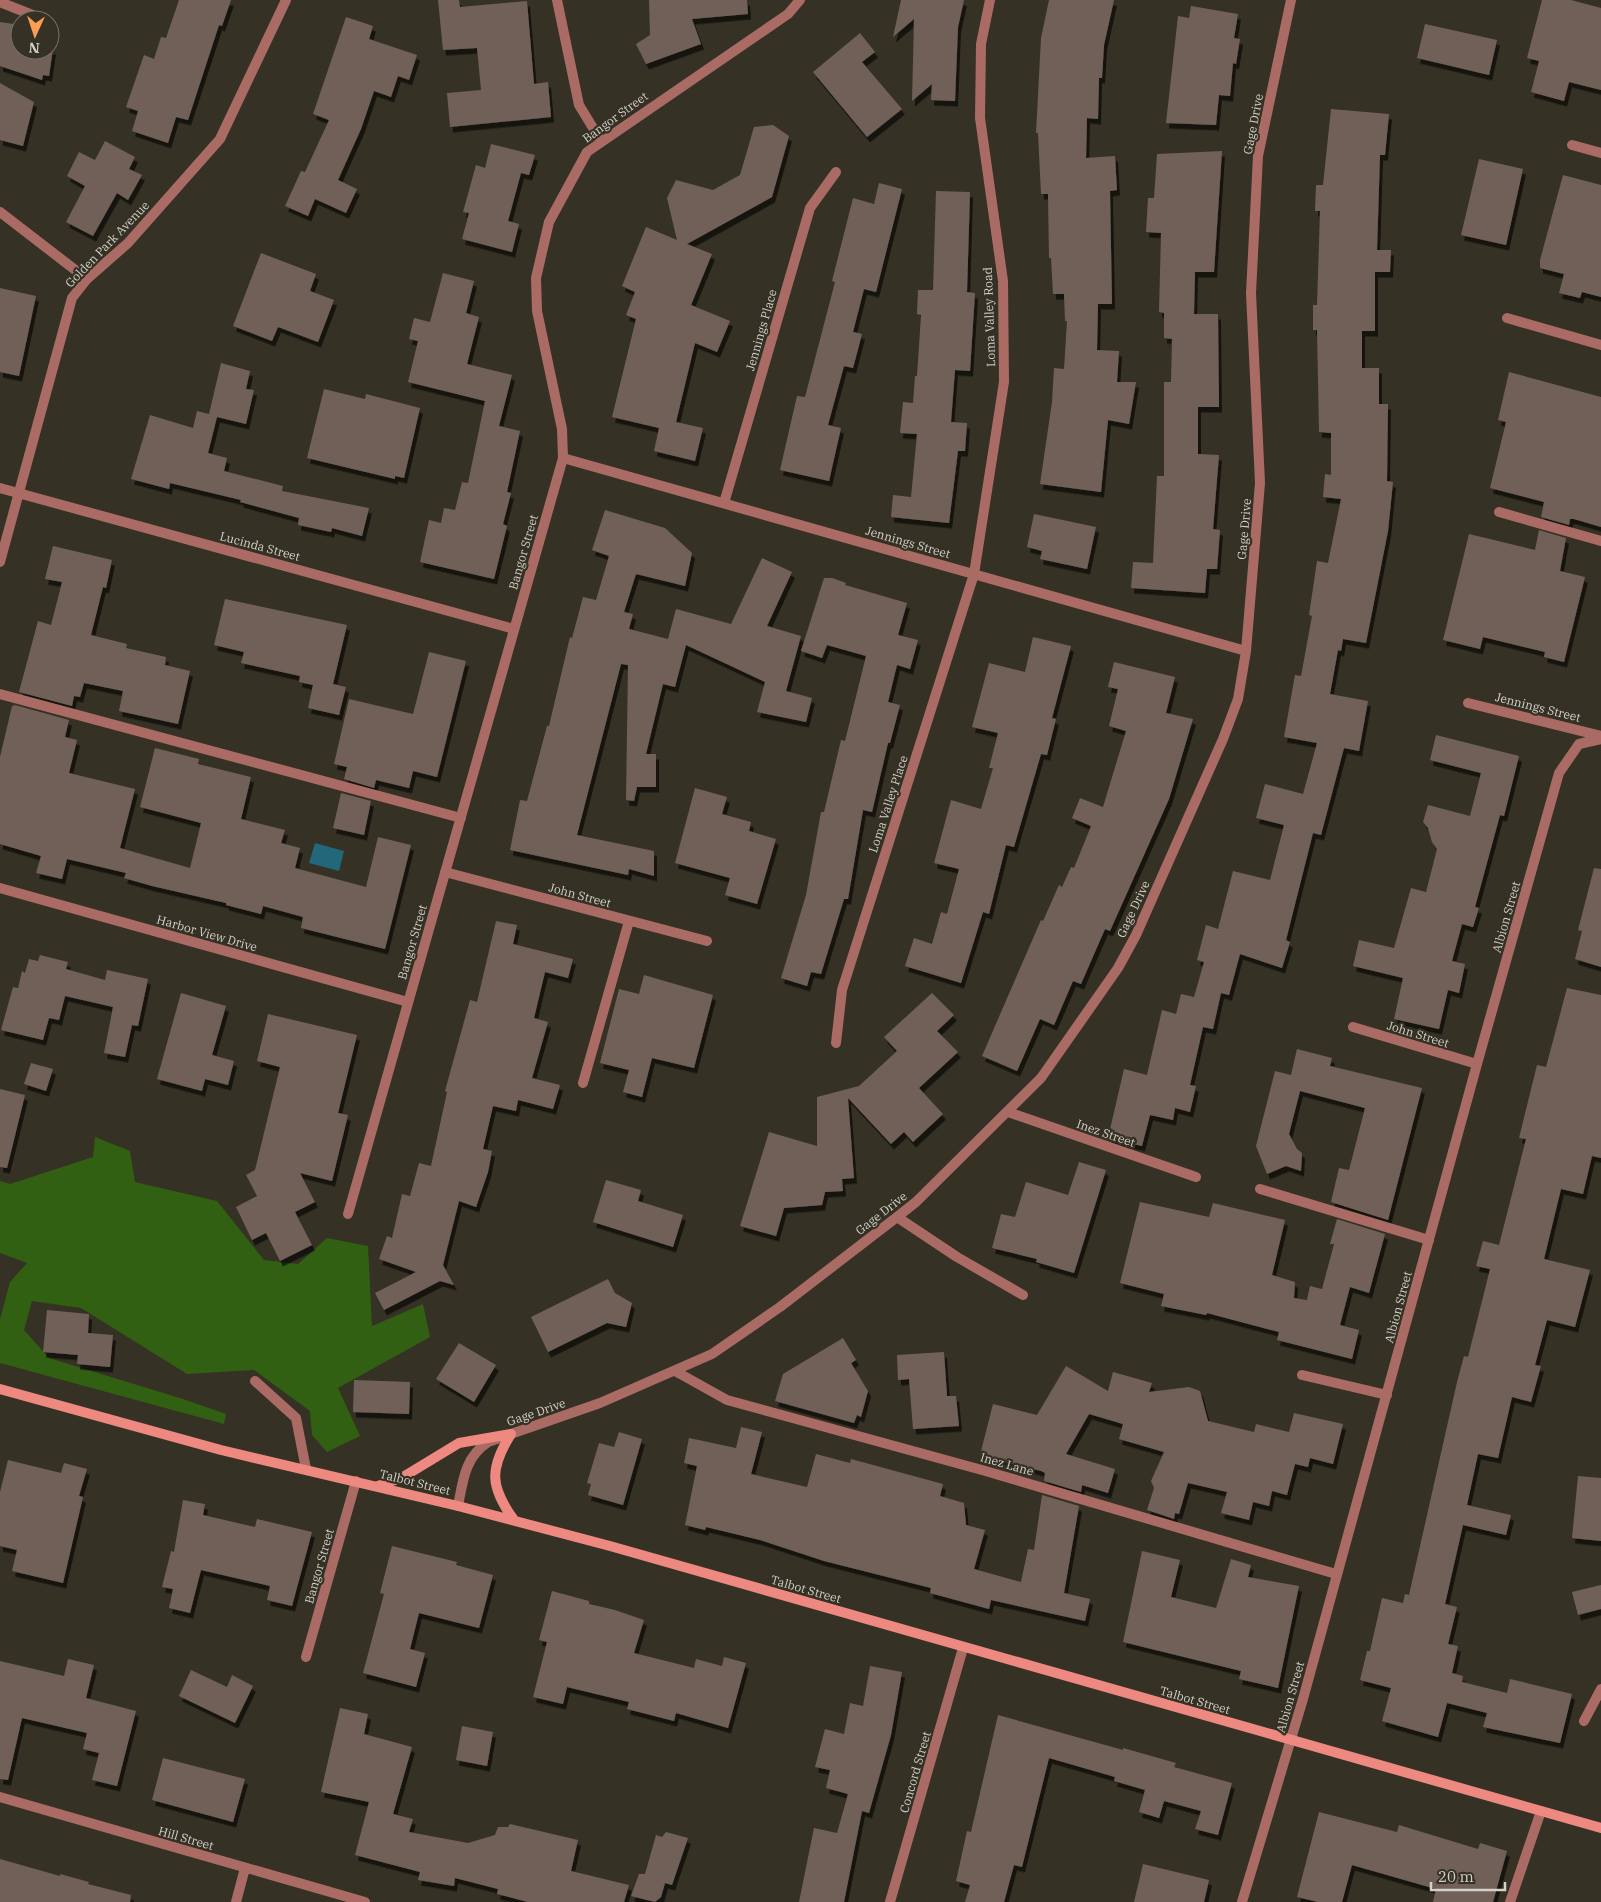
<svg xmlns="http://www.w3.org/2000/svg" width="1601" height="1902" font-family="'IBM Plex Serif',serif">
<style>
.green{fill:#316012}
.water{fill:#23677a}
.building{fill:#706159;filter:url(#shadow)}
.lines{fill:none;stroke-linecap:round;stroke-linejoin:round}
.service{stroke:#aa6b65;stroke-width:10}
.minor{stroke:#aa6b65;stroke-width:10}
.secondary{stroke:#ed8980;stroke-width:10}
.labels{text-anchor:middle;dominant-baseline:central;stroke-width:4.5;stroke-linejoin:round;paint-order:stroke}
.street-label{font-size:12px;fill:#d3d1c9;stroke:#353124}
</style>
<defs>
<filter id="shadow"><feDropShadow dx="3" dy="5.5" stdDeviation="0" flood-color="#0009"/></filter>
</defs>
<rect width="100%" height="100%" fill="#353124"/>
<path class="green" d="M95 1137 130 1151 135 1182 217 1201 264 1260 298 1264 327 1238 368 1246 372 1326 423 1304 430 1337 338 1388 360 1436 327 1452 312 1435 310 1411 254 1370 187 1374 81 1308 32 1301 24 1330 49 1358 183 1399 226 1414 224 1424 0 1363V1319L10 1282 27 1263 0 1253V1181L10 1184 93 1157Z"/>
<path class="water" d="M315 843 344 851 339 871 309 863Z"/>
<path class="building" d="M179 0H231L222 26 219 25 188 120 176 117 168 143 132 131 138 111 126 107 144 55 154 59 161 37 166 38Z
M438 0H459L460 7 527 1 534 84 548 82 551 117 450 127 447 93 481 90 477 48 443 50Z
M649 0H747L748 14 692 19 701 44 646 64 636 44 650 35Z
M901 0H964L958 27 955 101 931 100 932 84 912 101 914 19 893 37Z
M1049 0H1114L1104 45 1102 78H1099L1098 119 1087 118 1086 158 1115 156 1117 190 1110 191 1112 304H1098L1097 350 1119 351 1117 382H1136L1129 424 1108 420 1101 492 1040 484 1052 402 1054 368 1064 369 1067 321H1065L1064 294H1053L1051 258H1049L1048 194H1041L1038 133H1036L1041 38Z
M1542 0H1571L1601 8V90L1569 82 1564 101 1531 92 1539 61 1527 58Z
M1191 6 1238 14 1234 38 1240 39 1236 64 1233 63 1230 96 1219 95 1216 125 1166 123 1178 16 1189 18Z
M346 17 373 26 369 39 417 55 409 80 398 76 391 97 374 91 361 129 338 180 357 189 346 213 315 199 308 216 285 206 301 171 305 172 329 120 313 114Z
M0 22 20 25V50L53 49 49 76 43 75 42 80 0 66Z
M1425 24 1497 40 1489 75 1417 58Z
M860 33 875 52 862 62 902 109 867 137 813 72Z
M0 83 34 102 23 146 0 140Z
M1331 109 1389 114 1385 155H1380L1377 250H1391L1390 272H1375V331H1362V368H1379V404H1388L1387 481 1393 482 1388 531 1366 643 1343 639 1341 651 1338 650 1330 694 1368 701 1359 751 1344 748 1321 835 1313 833 1286 940 1290 942 1282 968 1240 954 1229 995 1221 993 1213 1029 1203 1027 1190 1085 1196 1086 1190 1112 1175 1108 1173 1120 1150 1115 1142 1146 1108 1138 1124 1069 1147 1075 1162 1010 1176 1014 1181 994 1194 997 1204 962 1197 960 1206 925 1218 929 1233 871 1270 880 1284 825 1256 818 1265 784 1303 794 1317 743 1284 737 1295 675 1301 676 1312 616 1309 615 1317 561 1328 563 1341 499 1323 497 1325 474 1331 475V433L1319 432 1317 330H1313V305H1317L1320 211H1315L1316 185H1323Z
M773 125 789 136 772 197 687 244 712 254 691 305 730 321 717 352 695 343 676 422 703 428 695 461 654 451 659 428 612 417 636 319 626 315 635 292 622 286 646 227 677 240 667 198 676 180 713 190 740 175 754 127Z
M105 141 135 157 129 169 142 175 128 200 117 193 93 236 66 222 85 186 67 176 79 152 95 160Z
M491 144 535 155 529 175 521 173 508 221 519 224 512 252 462 239 469 213 463 212 476 165 485 168Z
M1222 151 1214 272H1195L1194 314H1218L1219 407H1198V454L1219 455 1213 529 1220 530 1217 569H1207L1205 593 1131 588 1133 562 1153 563 1157 476H1164V382H1171L1172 339 1164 338V313L1159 312 1161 233 1146 232 1148 198H1154L1157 154Z
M1479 159 1523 169 1506 245 1461 235Z
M1563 175 1601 185V297L1582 292 1580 298 1559 293 1564 274 1540 268V260Z
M879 183 902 189 876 292 864 289 853 332 862 334 853 368 844 366 828 425 841 428 829 481 780 470 797 396 805 397 835 282 832 281 853 198 874 204Z
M936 191 970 192 967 292 975 293 970 371 955 370 951 422 967 423 965 451H958L949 523 891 517 893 495 911 497 917 434 900 433 903 402 913 403 915 376H917L921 315 917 314 918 290H933Z
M261 253 316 274 310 291 334 300 318 342 278 327 272 341 233 326Z
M443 273 474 281 466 313 479 317 467 364 512 375 499 426 520 431 507 492 511 493 503 524 507 526 494 579 420 562 429 520 441 523 444 508 455 510 462 482 468 483 485 401 408 382 418 341 409 339 414 318 430 322Z
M0 288 36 296 19 376 0 372Z
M221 363 250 371 246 389 254 390 246 424 217 417 208 453 227 458 224 471 283 486 282 491 369 508 362 536 332 528 331 532 298 525 299 518 240 502 241 500 170 483 169 489 131 479 150 415 193 428 197 411 209 414Z
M1509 372 1601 397V527L1574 519H1570L1569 525 1541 517 1544 502 1490 488 1506 422 1498 420Z
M324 389 365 399 366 394 420 408 404 478 395 476V479L307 458Z
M605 510 665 528 692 553 685 586 636 574 624 612 633 614 629 629 668 639 676 609 731 624 762 558 792 572 767 626 801 636 786 691 812 698 806 722 757 712 765 682 686 645 675 687 663 684 646 754H656V787H637L634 801 626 800 628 665 621 664 577 835 654 851V876L629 869 628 875 510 850 520 800 527 801 547 726H549L570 637 572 638 583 597 596 600 609 556 592 550Z
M1034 514 1096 527 1087 569 1040 559 1042 551 1027 547Z
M1539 530 1566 538 1560 571 1585 577 1564 662 1544 657 1545 652 1483 637 1480 649 1443 640 1469 534 1535 550Z
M53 546 112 560 106 588 103 587 91 635 127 644 126 648 166 657 165 665 190 671 178 724 119 711 123 691 84 683 80 697 74 696 72 706 19 692 38 621 51 625 62 582 45 579Z
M824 578H832L846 583 845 585 907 603 898 635 918 640 910 669 897 665 888 702 900 705 890 743H888L872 812 863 810 848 899H844L821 974 811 972 807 986 781 978 806 895 821 812H824L841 740 845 741 866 656 827 645 822 658 801 651Z
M225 599 347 625 333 684 346 687 339 715 308 708 313 685 299 682 300 676 241 663 244 652 214 645Z
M1033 637 1071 646 1052 718 1056 719 1047 755 1041 754 1014 847 1006 845 989 914 983 912 961 983 905 966 914 938 932 944 941 912 947 914 959 869 934 863 951 800 981 809 993 768H989L998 733 972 727 989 663 1025 672Z
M429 652 466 661 437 777 413 771 409 788 376 780 374 788 344 779 347 767 334 764 349 699 413 714Z
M1114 662 1175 677 1166 713 1193 719 1169 799 1110 931 1105 929 1081 984 1073 981 1054 1025 1040 1019 1017 1071 982 1056 1041 920 1043 921 1059 885 1062 887 1071 867 1074 868 1091 826 1072 818 1080 798 1103 807 1126 731 1109 726 1118 689 1108 687Z
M15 705 69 720 65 737 77 740 69 773 135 789 120 848 190 868 201 823 140 807 155 748 199 759 198 764 251 777 241 819 285 830 281 843 300 848 295 868 366 887 378 837 411 845 385 949 301 928 303 917 263 906 261 914 226 905V903L152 886 124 878 126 873 67 859 62 879 36 873 41 856 0 844V757L12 706Z
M1436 735 1519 756 1504 816 1500 815 1475 907 1479 908 1473 927 1462 924 1452 961 1465 964 1459 993 1448 990 1439 1029 1394 1019 1403 978 1353 966 1359 940 1394 948 1411 888 1426 892 1437 849 1432 842 1428 828 1423 822 1428 805 1470 816 1481 773 1430 760Z
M695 788 727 797 722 814 751 822 749 831 776 839 757 904 725 895 730 878 675 863Z
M341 793 371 801 364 835 333 828Z
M1594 868 1601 869V967L1575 959 1582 931 1578 930Z
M496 921 517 925 513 944 573 959 568 978 545 972 534 1018 548 1022 532 1078 560 1085 553 1109 518 1100 516 1111 493 1106 483 1149 492 1151 488 1172 476 1207 459 1201 443 1265 454 1285 440 1281 384 1310 375 1293 416 1272 379 1259 387 1236 392 1238 402 1194 410 1196 419 1163 431 1166 447 1092 445 1091 470 1000 477 1002Z
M40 955 68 962 66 969 105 980 107 970 148 979 138 1026 132 1025 125 1057 104 1053 113 1007 65 996 59 1020 49 1018 43 1040 1 1030 13 987 18 988 22 971 25 973 29 959 38 961Z
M644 975 713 995 694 1068 652 1058 642 1097 623 1092 629 1070 600 1063 619 989 639 994Z
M1567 988 1601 995V1158L1592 1156 1583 1194 1561 1189 1544 1259 1590 1270 1575 1327 1547 1320 1535 1365 1541 1366 1531 1402 1512 1397 1498 1458 1478 1454 1467 1505 1511 1515 1506 1535 1463 1525 1445 1604 1457 1607 1448 1644 1458 1646 1452 1673 1463 1676 1462 1682 1507 1693 1510 1679 1572 1694 1560 1743 1483 1727 1487 1713 1447 1703 1438 1737 1382 1721 1391 1688 1360 1680 1367 1651H1370L1382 1598 1403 1603 1405 1594 1409 1595 1457 1382 1464 1356 1468 1357 1490 1269 1476 1266 1483 1241 1499 1245 1526 1139 1519 1138 1537 1065 1546 1067Z
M181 993 226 1006 212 1055 234 1061 228 1085 205 1079 202 1091 157 1079Z
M932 993 954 1015 937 1031 958 1052 919 1088 943 1114 913 1142 904 1132 891 1144 848 1098 854 1178 842 1179 843 1191 825 1192 822 1205 784 1208 776 1236 740 1226 769 1132 817 1146V1097L859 1086 897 1051 884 1037Z
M268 1014 357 1035 338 1113 348 1115 332 1181 300 1173 315 1202 295 1212 312 1245 280 1261 266 1233 252 1240 236 1207 257 1196 246 1175 255 1170 280 1067 257 1061Z
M1297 1049 1332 1058 1330 1066 1422 1088 1388 1220 1331 1202 1339 1168 1349 1170 1365 1108 1300 1091 1289 1134 1297 1149 1302 1153 1301 1171 1286 1166 1267 1174 1256 1146 1275 1071 1291 1075Z
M31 1063 53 1069 46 1091 24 1084Z
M0 1089 25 1095 7 1168 0 1167Z
M1079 1162 1106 1170 1074 1273 1036 1262 1037 1259 992 1248 1001 1214 1015 1217 1026 1182 1068 1195Z
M606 1180 641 1190 638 1201 683 1215 673 1247 593 1222Z
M1140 1202 1209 1217 1213 1203 1285 1220 1272 1275 1295 1282 1294 1298 1307 1300 1310 1286 1322 1289 1334 1244H1330L1337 1219 1385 1234 1369 1293 1350 1287 1340 1325 1359 1330 1352 1359 1277 1340 1279 1332 1207 1313 1206 1315 1161 1306 1164 1294 1120 1283Z
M608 1279 615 1293 632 1303 626 1327 607 1323 548 1352 531 1317Z
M47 1310 89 1314 88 1333 113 1335 110 1367 77 1364 78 1355 43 1352Z
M843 1338 856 1360 851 1363 868 1391 861 1417 857 1415 854 1423 775 1401 783 1374Z
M459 1343 496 1365 474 1402 436 1379Z
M944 1352 947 1396H956L959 1426 913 1429 909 1379 898 1380 897 1355Z
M1066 1366 1108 1391 1113 1372 1152 1383 1149 1392 1189 1387 1200 1391 1208 1421 1254 1432 1256 1424 1289 1432 1294 1413 1343 1424 1333 1464 1310 1458 1308 1467 1295 1464 1287 1495 1272 1491 1269 1506 1253 1502 1249 1520 1221 1513 1227 1492 1188 1483 1179 1514 1175 1513 1174 1519 1147 1510 1154 1488 1151 1481 1164 1452 1119 1439 1123 1424 1089 1414 1066 1454 1115 1469 1108 1493 1082 1485 1081 1492 1044 1481 1045 1473 1041 1471 980 1455 993 1404 1037 1415Z
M354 1380 410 1382 409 1414 353 1412Z
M741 1427 762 1432 751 1474 807 1487 816 1454 850 1463 851 1459 943 1484 940 1496 964 1503 966 1525 985 1530 974 1569 1021 1582 1028 1549 1034 1550 1042 1495 1079 1506 1064 1593 1090 1599 1085 1621 991 1600 989 1609 930 1593 931 1588 824 1561 760 1540 706 1527 705 1530 685 1525 697 1466 684 1463 689 1438 736 1448Z
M619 1432 642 1439 623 1505 588 1495 591 1484 587 1483 599 1443 614 1447Z
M8 1460 61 1473 64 1463 87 1469 79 1496 83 1497 63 1583 12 1571 17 1550 0 1546V1492Z
M1578 1476 1601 1478V1541L1572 1538Z
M183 1500 205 1504 203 1515 255 1527 257 1519 312 1532 292 1606 267 1600 270 1586 201 1570 190 1613 169 1608 173 1589 162 1587 171 1551 174 1552Z
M392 1546 457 1562 456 1565 493 1575 479 1628 419 1613 410 1649 425 1653 416 1687 363 1673 384 1594 380 1593Z
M1142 1551 1180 1560 1171 1597 1216 1608 1231 1559 1251 1565 1248 1577 1299 1586 1278 1688 1239 1679 1241 1671 1123 1642Z
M1601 1585V1609L1578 1615 1572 1592Z
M552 1591 589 1601V1604L615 1610 644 1620 634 1653 694 1668 696 1659 722 1666 724 1657 746 1663 728 1728 676 1713 674 1721 627 1709 629 1702 567 1687 563 1704 533 1697 547 1642 539 1640Z
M68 1659 94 1665 86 1698 136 1711 117 1786 92 1780 99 1753 83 1749 87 1733 22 1718 8 1780 0 1779V1661L64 1676Z
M870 1666 902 1672 891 1735 869 1813 862 1811 844 1902H799L814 1828 837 1833 848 1794 826 1788 830 1770 815 1767 825 1729 844 1734 850 1703 863 1706Z
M191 1670 227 1687 232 1675 253 1686 235 1723 179 1696Z
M340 1708 368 1714 364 1734 412 1747 393 1814 413 1819 409 1832 468 1843 495 1835 498 1827H508L510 1824 578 1840 571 1871 629 1885 624 1902H528L497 1894 498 1889 455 1878 454 1886 418 1880 420 1872 355 1855 369 1802 321 1792Z
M998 1715 1123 1750V1748L1176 1763 1174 1767 1232 1783 1218 1835 1195 1829 1201 1811 1164 1801 1159 1818 1139 1812 1145 1790 1114 1781 1115 1777 1049 1758 1022 1867 1014 1865 1004 1902H965L970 1885 956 1881 967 1831 971 1832Z
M462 1726 493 1732 487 1766 456 1760Z
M163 1758 245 1779 233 1822 152 1800Z
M1319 1812 1397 1832 1399 1825 1478 1849 1480 1843 1507 1851 1493 1902H1433L1436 1889 1352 1865 1342 1902H1318L1297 1897Z
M666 1832 688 1838 672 1885 665 1883 661 1897 655 1902 631 1896 639 1874H645L656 1835 662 1837Z
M0 1859 60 1876V1874L89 1882 88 1884 131 1895 130 1902H0Z
M1143 1864 1209 1880 1204 1902H1134Z"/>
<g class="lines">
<path class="service" d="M0 2 35 16
M1572 145 1601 153
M0 212 87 279
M1499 512 1601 541
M0 694 461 818
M583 1083 629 921
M1008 1112 1196 1177
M1260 1189 1429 1240
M1584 1721 1601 1689
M1510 1902 1541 1811"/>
<path class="minor" d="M557 0 579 105 601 141
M1507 318 1601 345
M563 458 1246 651
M0 488 514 629
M724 503 810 208 836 172
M0 562 72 298 87 279 128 243 220 139 286 0
M1468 703 1601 736
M445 872 707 941
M0 888 408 1002
M1353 1027 1477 1064
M836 1043 842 990 974 574 1004 382 1003 281 980 118 981 44 990 0
M348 1214 563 458 562 429 537 311 536 278 549 222 587 152 788 14 800 0
M897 1217 957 1257 1023 1295
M675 1371 727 1400 982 1470 1336 1574
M1302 1375 1387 1395
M255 1381 296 1418 306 1469
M458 1506C463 1480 465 1457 488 1442L600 1403 712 1354 780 1307 897 1217 916 1202 1041 1078 1118 968 1136 935 1223 739 1238 699 1246 651 1260 483 1251 293 1258 156 1291 0
M306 1657 356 1481
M0 1797 365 1902
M236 1902 245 1868
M890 1902 963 1648
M1242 1902 1303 1699 1477 1064 1559 773 1579 744 1601 739"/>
<path class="secondary" d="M0 1389 221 1450 458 1506 610 1546 1601 1828
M511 1434C489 1469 490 1487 514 1520
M378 1486 403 1477 459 1443 511 1434"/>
</g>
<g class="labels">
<g class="street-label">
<text transform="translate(615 117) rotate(-36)">Bangor Street</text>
<text transform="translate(1253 124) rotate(-79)">Gage Drive</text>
<text transform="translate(107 244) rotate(-46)">Golden Park Avenue</text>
<text transform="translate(989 317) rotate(-92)">Loma Valley Road</text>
<text transform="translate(761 330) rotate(-74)">Jennings Place</text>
<text transform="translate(1244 529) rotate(-85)">Gage Drive</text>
<text transform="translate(908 542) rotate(16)">Jennings Street</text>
<text transform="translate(260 546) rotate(15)">Lucinda Street</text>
<text transform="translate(523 552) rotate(-74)">Bangor Street</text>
<text transform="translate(1538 707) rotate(14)">Jennings Street</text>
<text transform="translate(888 804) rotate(-72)">Loma Valley Place</text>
<text transform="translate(580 895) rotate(15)">John Street</text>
<text transform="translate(1133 909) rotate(-65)">Gage Drive</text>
<text transform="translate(1506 917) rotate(-74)">Albion Street</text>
<text transform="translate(207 933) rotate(16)">Harbor View Drive</text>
<text transform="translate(412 942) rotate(-74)">Bangor Street</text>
<text transform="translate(1418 1034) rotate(17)">John Street</text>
<text transform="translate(1106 1133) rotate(19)">Inez Street</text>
<text transform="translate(881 1213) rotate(-38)">Gage Drive</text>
<text transform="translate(1398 1307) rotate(-75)">Albion Street</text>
<text transform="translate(536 1412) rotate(-19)">Gage Drive</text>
<text transform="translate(1007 1464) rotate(16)">Inez Lane</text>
<text transform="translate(415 1482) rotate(14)">Talbot Street</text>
<text transform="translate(319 1566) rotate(-74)">Bangor Street</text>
<text transform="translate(806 1589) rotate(16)">Talbot Street</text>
<text transform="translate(1290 1697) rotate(-74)">Albion Street</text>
<text transform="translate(1195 1700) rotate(16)">Talbot Street</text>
<text transform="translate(915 1772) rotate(-74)">Concord Street</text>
<text transform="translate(186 1838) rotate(16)">Hill Street</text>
</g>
</g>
<g transform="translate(35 35) rotate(183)"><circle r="24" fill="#353124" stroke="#747166"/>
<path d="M0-4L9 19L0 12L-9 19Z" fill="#fc9d54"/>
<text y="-8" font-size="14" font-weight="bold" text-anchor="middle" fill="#d3d1c9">N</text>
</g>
<path d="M1431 1882v8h74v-8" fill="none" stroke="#d3d1c9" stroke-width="2.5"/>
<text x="1438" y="1882" font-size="15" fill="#d3d1c9" stroke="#353124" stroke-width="4" paint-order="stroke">20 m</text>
</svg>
